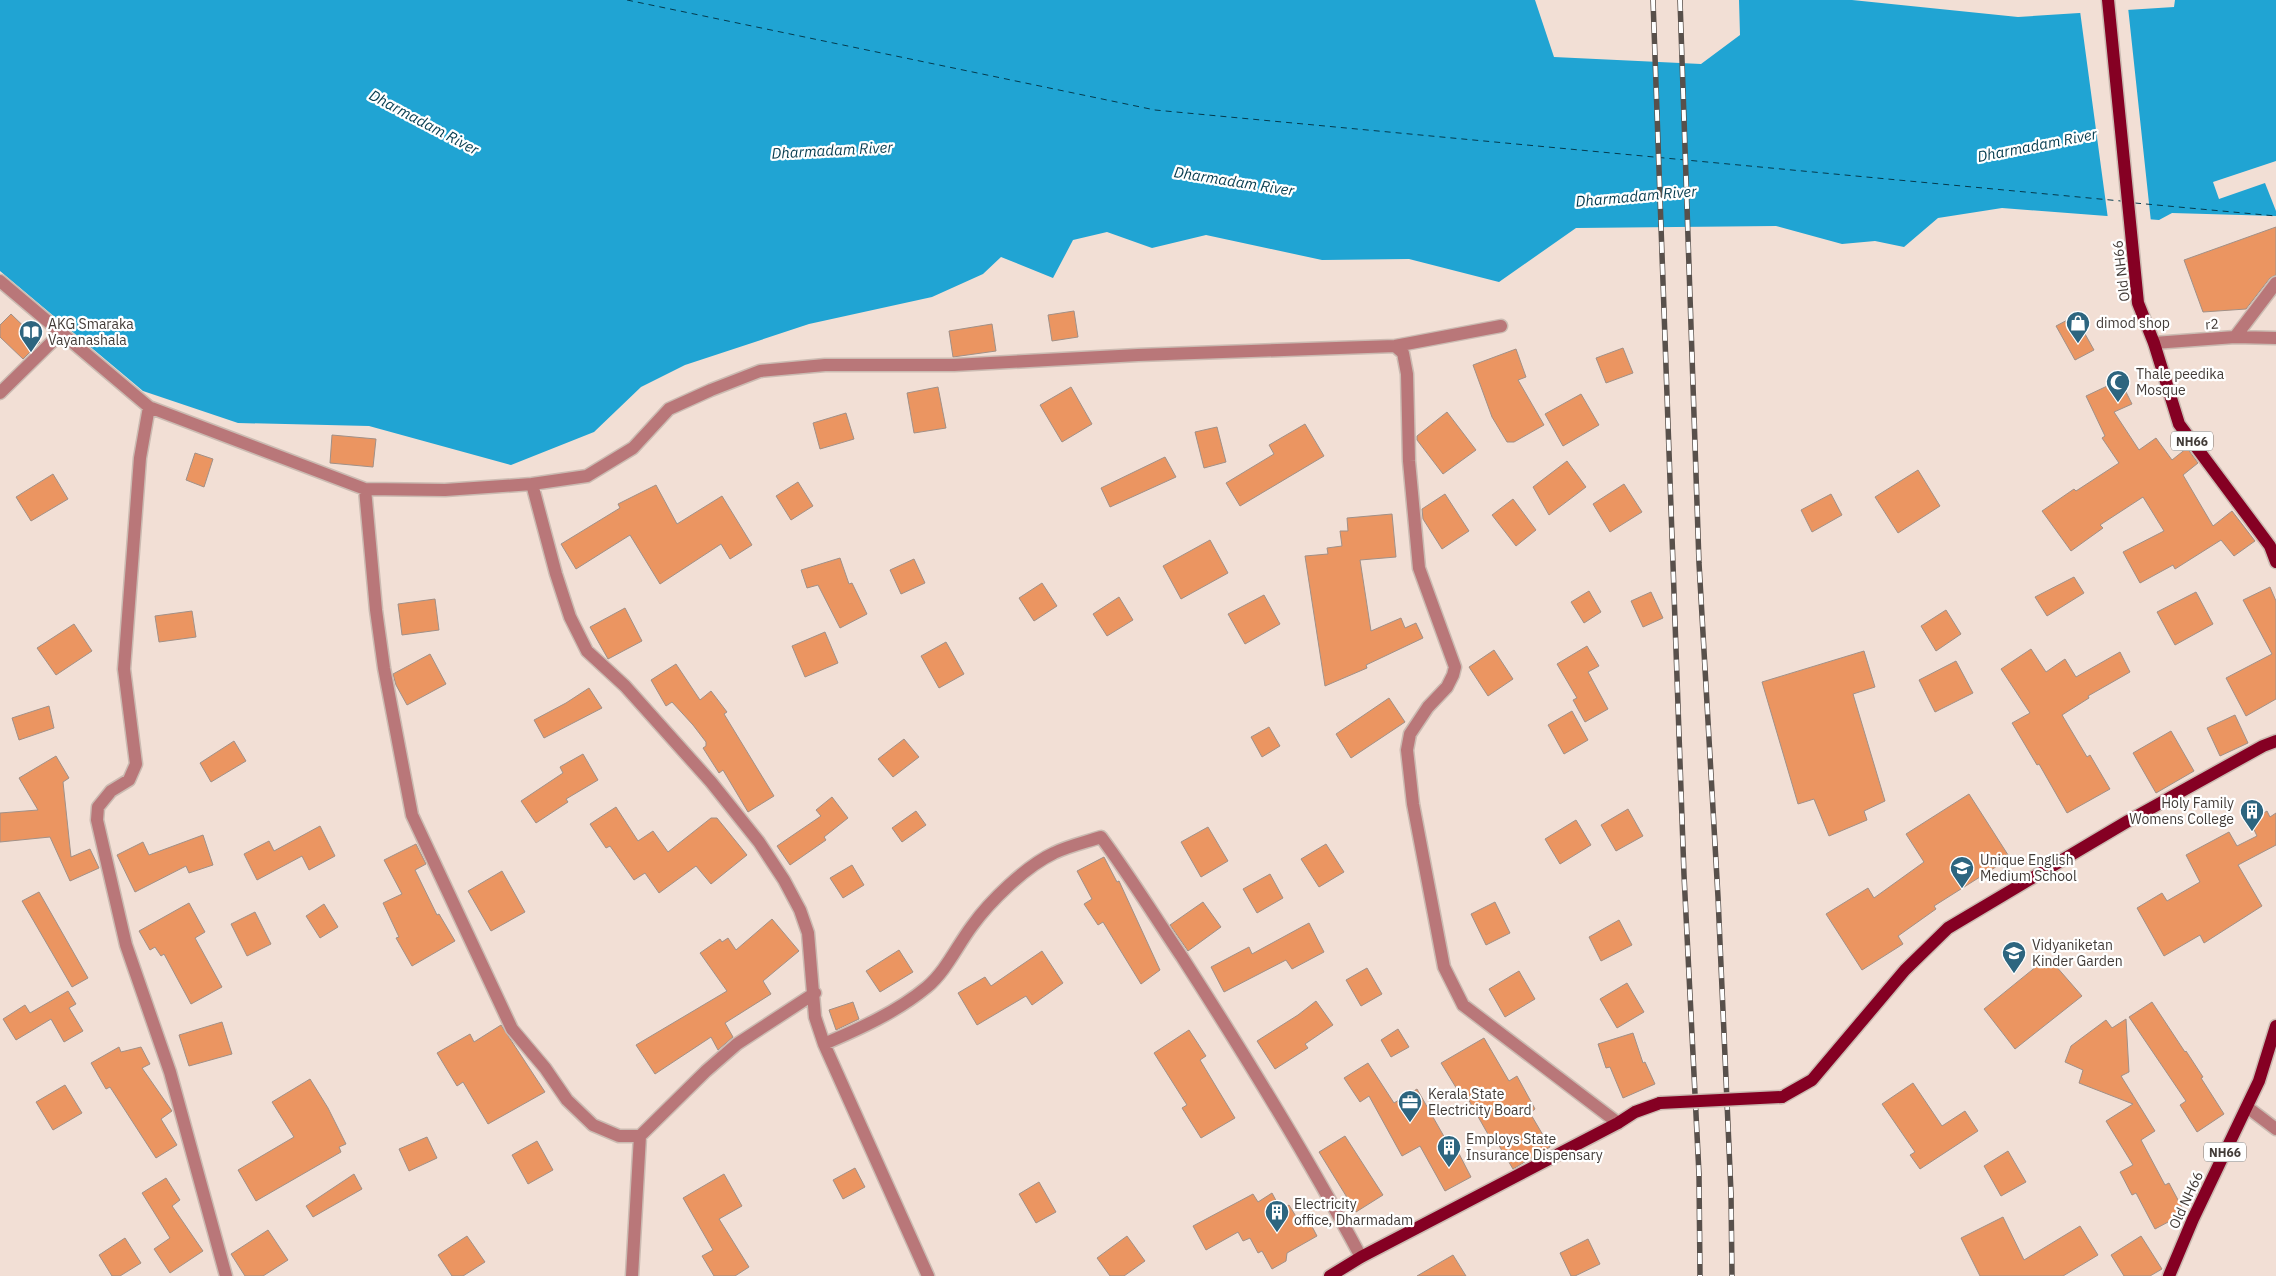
<svg xmlns="http://www.w3.org/2000/svg" width="2276" height="1276" font-family="'IBM Plex Sans',sans-serif">
<style>
.water{fill:#20a4d3}
.pier{fill:#f2dfd5}
.lines{fill:none;stroke-linecap:round;stroke-linejoin:round}
.ferry{stroke:#043b4e;stroke-width:1;stroke-dasharray:6 5;stroke-linecap:butt}
.building{fill:#eb9561;stroke:#a19087}
.minor-casing{stroke:#cbbbb2;stroke-width:15}
.major-casing{stroke:#cbbbb2;stroke-width:15}
.minor{stroke:#b97779;stroke-width:12}
.major{stroke:#850023;stroke-width:12}
.rail-casing{stroke:#58504b;stroke-width:5.5}
.rail{stroke:#fff;stroke-width:4;stroke-dasharray:11;stroke-linecap:butt}
.major-bridge-casing{stroke:#cbbbb2;stroke-width:15;stroke-linecap:butt}
.major-bridge{stroke:#850023;stroke-width:12}
.labels{text-anchor:middle;dominant-baseline:central;stroke-width:4.5;stroke-linejoin:round;paint-order:stroke}
.shield{fill:#fff;stroke:#7b7673;stroke-width:1}
.shield-label{font-size:12px;font-weight:bold;fill:#423b37}
.street-label{font-size:14px;fill:#423b37;stroke:#fff}
.poi-label{font-size:14px;fill:#423b37;stroke:#fff;text-anchor:start}
.water-label{font-size:15px;font-style:italic;fill:#043b4e;stroke:#fff}
</style>
<rect width="100%" height="100%" fill="#f2dfd5"/>
<path class="water" d="M0 0H1535L1554 57 1701 64 1740 35 1739 0H1852L2018 17 2174 7 2175 0H2276V216L2172 213 2159 220 2002 208 1938 218 1904 247 1875 241 1842 244 1776 226 1576 228 1499 282 1409 259 1322 260 1206 235 1152 248 1107 232 1073 240 1053 278 1001 257 983 274 932 297 809 324 685 365 641 387 594 432 511 465 369 426 238 423 143 391 0 271Z"/>
<path class="pier" d="M2128 7 2151 222 2108 219 2080 11Z
M2276 161V211L2265 183 2219 199 2213 182Z"/>
<g class="lines">
<path class="ferry" d="M627 0 1155 110 2121 201
M2135 203 2276 216"/>
</g>
<path class="building" d="M2276 227V275L2270 278 2246 309 2203 312 2184 260Z
M1074 311 1078 337 1052 341 1048 315Z
M11 314 40 342 23 359 0 337V325Z
M2075 316 2094 350 2075 360 2056 326Z
M992 324 996 351 953 357 949 331Z
M1623 348 1633 373 1606 383 1596 358Z
M1516 349 1526 377 1518 380 1544 425 1514 442H1507L1492 417 1473 365Z
M2120 380 2132 404 2114 412 2139 450 2156 438 2172 460 2187 448 2198 463 2183 475 2213 526 2232 511 2255 541 2234 556 2221 540 2175 569 2173 565 2140 583 2123 552 2164 531 2143 497 2100 525 2103 528 2071 551 2042 511 2074 489 2076 491 2119 463 2102 438 2105 436 2086 396Z
M938 387 946 428 914 433 907 393Z
M1071 387 1092 424 1062 442 1040 405Z
M1581 394 1599 425 1563 446 1545 414Z
M1447 412 1476 450 1443 474 1417 440V436Z
M846 413 854 439 820 449 813 423Z
M1305 424 1324 456 1240 506 1226 483 1274 454 1269 445Z
M1217 427 1226 462 1204 468 1195 432Z
M332 435 376 439 373 467 330 463Z
M195 453 213 459 204 487 186 480Z
M1165 457 1176 477 1110 507 1101 488Z
M1567 461 1586 487 1549 515 1533 487Z
M1918 470 1940 506 1898 533 1875 497Z
M53 474 68 499 31 521 16 497Z
M798 482 813 506 791 520 776 496Z
M1624 484 1642 512 1610 532 1593 504Z
M656 485 677 524 722 496 752 545 730 559 721 544 660 584 630 535 576 569 561 544 620 508 618 504Z
M1445 494 1469 531 1442 549 1423 519 1422 509Z
M1831 494 1842 515 1812 532 1801 510Z
M1513 499 1536 530 1516 546 1492 515Z
M1392 514 1396 557 1360 560 1371 631 1401 618 1405 628 1416 623 1423 638 1366 665 1367 668 1325 686 1305 556 1328 554 1327 548 1342 546 1340 531H1348L1347 518Z
M1210 540 1228 573 1181 599 1163 566Z
M840 558 849 584 852 583 867 614 840 628 818 585 807 588 801 570Z
M914 559 925 583 901 594 890 570Z
M2074 577 2084 593 2047 616 2035 597Z
M1042 583 1057 606 1034 621 1019 598Z
M2270 587 2276 601V699L2246 716 2226 678 2272 654 2243 600Z
M1589 591 1601 612 1584 623 1571 602Z
M1651 592 1663 618 1643 627 1631 601Z
M2196 592 2213 624 2175 645 2157 612Z
M1264 595 1280 624 1245 644 1228 614Z
M1119 597 1133 620 1107 636 1093 614Z
M435 599 439 630 402 635 398 604Z
M625 608 642 641 608 659 590 627Z
M1946 610 1961 634 1936 651 1921 626Z
M192 611 196 637 159 642 155 616Z
M74 624 92 651 56 675 37 648Z
M825 632 838 663 805 677 792 646Z
M946 642 964 674 939 688 921 656Z
M1587 646 1599 666 1588 672 1608 709 1585 722 1573 700 1577 698 1557 664Z
M2031 649 2046 672 2065 659 2076 677 2120 652 2130 672 2088 696 2089 698 2062 715 2087 757 2090 755 2110 789 2067 813 2039 764 2037 765 2012 723 2030 713 2001 669Z
M1494 650 1513 679 1488 696 1469 667Z
M1864 651 1875 687 1853 694 1885 801 1864 811 1867 820 1829 836 1814 799 1798 804 1762 682Z
M430 654 446 684 407 705 396 685 393 674Z
M1956 661 1973 693 1935 712 1919 680Z
M676 664 700 700 711 691 727 712 724 714 774 796 748 812 723 770 719 773 703 748 706 746V742L693 725 672 702 666 706 651 680Z
M589 688 602 708 544 738 534 720 566 703Z
M1389 698 1405 722 1351 758 1336 734Z
M49 706 54 728 19 740 12 718Z
M1572 711 1588 740 1564 754 1548 725Z
M2235 715 2248 743 2220 756 2207 728Z
M1269 727 1280 746 1262 757 1251 737Z
M2171 731 2194 771 2156 793 2133 753Z
M904 739 919 757 893 777 878 759Z
M234 741 246 761 211 782 200 763Z
M583 754 598 780 566 799 568 802 536 823 521 801 563 773 560 767Z
M56 756 69 778 63 782 71 857 90 849 99 868 70 881 50 837 0 842V813L38 810 19 778Z
M1969 794 2010 858 1934 906 1936 909 1898 936 1903 944 1862 970 1826 914 1868 888 1874 898 1924 862 1906 834Z
M832 797 848 818 824 837 826 840 790 865 777 846 821 816 816 810Z
M616 807 638 841 653 831 668 852 711 818H717L747 855 711 884 696 866 659 893 645 873 634 880 610 846 606 848 590 824Z
M1628 809 1643 836 1616 851 1601 825Z
M916 811 926 825 902 842 892 828Z
M2267 811 2270 817 2276 813V845L2238 865 2262 906 2204 943 2200 935 2164 956 2137 908 2162 893 2167 901 2200 882 2186 855 2229 832 2237 846 2257 836 2250 821Z
M1576 820 1591 845 1560 864 1545 839Z
M320 826 335 856 309 870 302 856 257 880 244 854 269 841 274 851Z
M1208 827 1228 861 1201 877 1181 842Z
M203 835 213 865 189 873 186 866 135 892 117 855 143 842 149 855Z
M416 844 426 864 415 870 437 915 439 914 455 941 412 966 396 938 399 937 383 903 402 894 384 860Z
M1326 844 1344 872 1319 887 1301 859Z
M1104 857 1117 882 1119 881 1160 970 1141 984 1103 922 1098 925 1084 904 1092 899 1077 871Z
M852 865 864 885 843 898 830 878Z
M502 871 525 912 491 931 468 891Z
M1270 874 1283 898 1257 913 1243 889Z
M39 892 88 978 72 987 22 901Z
M1203 902 1221 927 1188 951 1170 925Z
M1495 902 1510 933 1486 945 1471 914Z
M189 903 205 932 195 938 222 987 191 1004 164 954 161 956 155 947 150 950 139 931Z
M324 904 338 927 320 938 306 916Z
M255 912 271 944 247 956 231 924Z
M772 919 799 951 763 981 771 994 725 1023 733 1037 718 1050 711 1037 655 1074 636 1045 727 991 700 953 720 939 722 942 728 938 736 950Z
M1619 920 1632 945 1601 961 1589 937Z
M1309 923 1324 952 1292 969 1286 960 1224 992 1211 967 1249 947 1252 954Z
M899 950 913 972 880 992 866 971Z
M1042 951 1063 983 1032 1005 1026 996 977 1025 958 993 985 977 991 986Z
M2048 957 2082 996 2015 1049 1984 1009Z
M1367 968 1382 994 1361 1006 1346 980Z
M1519 971 1535 999 1505 1017 1489 989Z
M1627 983 1644 1012 1617 1028 1600 999Z
M68 991 76 1004 69 1008 83 1031 64 1042 51 1019 16 1040 3 1019 25 1005 30 1013Z
M1316 1001 1333 1025 1305 1044 1308 1048 1275 1069 1257 1041 1298 1015Z
M853 1002 859 1019 836 1030 829 1010Z
M2152 1002 2185 1052 2186 1051 2203 1077 2201 1078 2224 1114 2197 1132 2180 1105 2186 1101 2129 1017Z
M2126 1019 2129 1072 2121 1076 2155 1131 2141 1140 2165 1185 2169 1183 2185 1213 2155 1229 2136 1193 2132 1195 2120 1172 2133 1165 2106 1121 2133 1104 2079 1083 2083 1070 2065 1062 2071 1046 2106 1020 2112 1028Z
M222 1022 232 1054 189 1066 179 1035Z
M501 1025 545 1092 488 1124 463 1082 457 1086 437 1053 470 1034 474 1042Z
M1398 1029 1409 1047 1391 1057 1381 1040Z
M1189 1030 1206 1056 1200 1060 1235 1118 1201 1138 1182 1108 1187 1105 1154 1053Z
M1633 1033 1643 1063 1645 1062 1655 1084 1623 1098 1610 1067 1606 1068 1598 1044Z
M1484 1038 1509 1081 1517 1076 1535 1109 1530 1113 1550 1147 1513 1169 1492 1134 1489 1136 1467 1097 1463 1099 1441 1063Z
M119 1047 121 1052 141 1047 150 1064 142 1068 172 1111 161 1119 177 1145 156 1158 110 1087 106 1089 91 1063Z
M1368 1063 1394 1103 1417 1089 1450 1147 1454 1144 1471 1177 1445 1191 1420 1146 1402 1156 1369 1096 1360 1102 1344 1078Z
M310 1079 328 1108 346 1144 339 1147 341 1152 256 1201 238 1170 294 1137 272 1102Z
M1913 1083 1942 1126 1965 1111 1978 1131 1920 1169 1910 1155 1915 1152 1882 1104Z
M65 1085 82 1113 53 1130 36 1102Z
M1345 1136 1383 1195 1356 1212 1319 1152Z
M427 1137 437 1158 409 1171 399 1149Z
M537 1141 553 1170 528 1184 512 1155Z
M2008 1151 2026 1182 2001 1196 1984 1166Z
M855 1168 865 1187 843 1199 833 1180Z
M354 1174 362 1189 313 1217 306 1206Z
M724 1174 742 1206 719 1219 749 1267 735 1276H714L702 1256 713 1250 683 1198Z
M166 1178 180 1200 172 1206 203 1251 170 1273 154 1249 170 1238 142 1193Z
M1039 1182 1056 1212 1036 1223 1019 1194Z
M1272 1193 1281 1210 1289 1205 1300 1223 1308 1219 1317 1236 1287 1253 1286 1261 1272 1269 1262 1251 1258 1253 1250 1238 1243 1241 1238 1232 1206 1250 1193 1226 1253 1194 1258 1202Z
M2003 1217 2024 1260 2080 1226 2098 1255 2063 1276H1980L1961 1238Z
M268 1230 288 1260 263 1276H245L231 1254Z
M467 1236 485 1262 463 1276H452L438 1255Z
M1127 1236 1145 1261 1124 1276H1110L1097 1258Z
M2141 1236 2162 1269 2150 1276H2124L2111 1255Z
M125 1238 141 1263 120 1276H112L99 1255Z
M1588 1239 1600 1264 1575 1276H1571L1560 1253Z
M1453 1255 1466 1276H1417Z"/>
<g class="lines">
<g class="minor-casing">
<path id="minor" d="M0 281 149 407 365 489 445 490 532 484 556 574 570 617 587 651 625 686 711 782 759 842 784 880 800 910 808 933 815 1017 824 1044 928 1276
M2235 337 2276 338
M2154 343 2235 337 2276 283
M1395 346 1403 353 1407 374 1409 461 1419 568 1455 667 1453 675 1447 687 1428 707 1410 734 1407 750 1413 804 1444 967 1463 1005 1618 1123
M0 393 61 333
M149 407 140 458 124 669 136 764 129 780 111 791 98 807 97 820 126 945 170 1072 226 1276
M532 484 587 476 633 448 669 409 711 390 760 371 825 365H954L1138 355 1395 346 1501 326
M365 489 376 610 384 668 412 815 512 1029 545 1068 567 1100 593 1125 619 1136H640
M824 1044C859 1029 897 1012 927 987 946 971 957 946 972 926 990 901 1026 866 1054 853 1068 846 1086 842 1101 837 1130 876 1155 917 1182 957 1245 1055 1306 1154 1361 1257
M2247 1107 2276 1129
M632 1276 640 1136 706 1071 737 1044 815 993"/>
</g>
<g class="major-casing">
<path id="major" d="M2108 0 2138 303 2154 343 2179 424 2270 546 2276 562
M1782 1097 1812 1080 1905 970 1948 928 2128 821 2263 746 2276 741
M1330 1276 1361 1257 1618 1123 1635 1112 1660 1103
M2169 1276 2193 1219 2259 1081 2276 1026"/>
</g>
<use href="#minor" class="minor"/>
<use href="#major" class="major"/>
<g class="rail-casing">
<path id="rail" d="M1653 0 1684 875 1699 1174 1700 1276
M1680 0 1699 563 1718 897 1731 1193 1732 1276"/>
</g>
<use href="#rail" class="rail"/>
<g class="major-bridge-casing">
<path id="major-bridge" d="M1660 1103 1782 1097"/>
</g>
<use href="#major-bridge" class="major-bridge"/>
</g>
<defs>
<g id="shop-pin" transform="scale(1.25)"><path d="M0 17L-7.5 6A9.5 9.5 0 1 1 7.5 6Z" fill="#2d657f" stroke="#fff"/><path d="M-5-2.5h2.3a2.7 3.5 0 0 1 5.4 0H5L5.5 6h-11ZM-1.5-2.5h3a1.5 2.3 0 0 0-3 0Z" fill="#fff"/></g>
<g id="library-pin" transform="scale(1.25)"><path d="M0 17L-7.5 6A9.5 9.5 0 1 1 7.5 6Z" fill="#2d657f" stroke="#fff"/><path d="M-6-4Q-3-5.5-.7-3.5V5Q-3 3-6 4ZM6-4Q3-5.5 .7-3.5V5Q3 3 6 4Z" fill="#fff"/></g>
<g id="mosque-pin" transform="scale(1.25)"><path d="M0 17L-7.5 6A9.5 9.5 0 1 1 7.5 6Z" fill="#2d657f" stroke="#fff"/><path d="M3.5-4.9A6 6 0 1 0 3.5 4.9A5 5 0 1 1 3.5-4.9Z" fill="#fff"/></g>
<g id="building-pin" transform="scale(1.25)"><path d="M0 17L-7.5 6A9.5 9.5 0 1 1 7.5 6Z" fill="#2d657f" stroke="#fff"/><path d="M-4-6H4V6H1V3H-1V6H-4ZM-2.5-4.3h1.7v1.8h-1.7ZM.8-4.3h1.7v1.8H.8ZM-2.5-1h1.7V.8h-1.7ZM.8-1h1.7V.8H.8Z" fill="#fff"/></g>
<g id="school-pin" transform="scale(1.25)"><path d="M0 17L-7.5 6A9.5 9.5 0 1 1 7.5 6Z" fill="#2d657f" stroke="#fff"/><path d="M0-5L7-2L0 1L-7-2ZM-4 1L0 2.5L4 1V4Q0 6-4 4Z" fill="#fff"/></g>
<g id="office-pin" transform="scale(1.25)"><path d="M0 17L-7.5 6A9.5 9.5 0 1 1 7.5 6Z" fill="#2d657f" stroke="#fff"/><path d="M-6-3h4V-5.5h4V-3h4V5H-6ZM-1-4.5V-3h2v-1.5ZM-6 0V1H6V0Z" fill="#fff"/></g>
</defs>
<g fill-rule="evenodd">
<use href="#shop-pin" x="2078" y="323"/>
<use href="#library-pin" x="31" y="332"/>
<use href="#mosque-pin" x="2118" y="382"/>
<use href="#building-pin" x="2252" y="811"/>
<use href="#school-pin" x="1962" y="868"/>
<use href="#school-pin" x="2014" y="953"/>
<use href="#office-pin" x="1410" y="1102"/>
<use href="#building-pin" x="1449" y="1147"/>
<use href="#building-pin" x="1277" y="1212"/>
</g>
<g class="labels">
<g class="shield">
<rect x="2171" y="431.5" width="42" height="19" rx="4"/>
<rect x="2204" y="1142.5" width="42" height="19" rx="4"/>
</g>
<g class="shield-label">
<text x="2192" y="441">NH66</text>
<text x="2225" y="1152">NH66</text>
</g>
<g class="street-label">
<text transform="translate(2121 271) rotate(-97)">Old NH66</text>
<text transform="translate(2212 324) rotate(-4)">r2</text>
<text transform="translate(2186 1200) rotate(-65)">Old NH66</text>
</g>
<g class="poi-label">
<text x="2096" y="323">dimod shop</text>
<text x="48" y="324">AKG Smaraka<tspan x="48" dy="16">Vayanashala</tspan></text>
<text x="2136" y="374">Thale peedika<tspan x="2136" dy="16">Mosque</tspan></text>
<text x="2234" y="803" text-anchor="end">Holy Family<tspan x="2234" dy="16">Womens College</tspan></text>
<text x="1980" y="860">Unique English<tspan x="1980" dy="16">Medium School</tspan></text>
<text x="2032" y="945">Vidyaniketan<tspan x="2032" dy="16">Kinder Garden</tspan></text>
<text x="1428" y="1094">Kerala State<tspan x="1428" dy="16">Electricity Board</tspan></text>
<text x="1466" y="1139">Employs State<tspan x="1466" dy="16">Insurance Dispensary</tspan></text>
<text x="1294" y="1204">Electricity<tspan x="1294" dy="16">office, Dharmadam</tspan></text>
</g>
<g class="water-label">
<text transform="translate(424 122) rotate(28)">Dharmadam River</text>
<text transform="translate(2037 145) rotate(-11)">Dharmadam River</text>
<text transform="translate(832 150) rotate(-3)">Dharmadam River</text>
<text transform="translate(1234 181) rotate(9)">Dharmadam River</text>
<text transform="translate(1636 196) rotate(-5)">Dharmadam River</text>
</g>
</g>
</svg>
